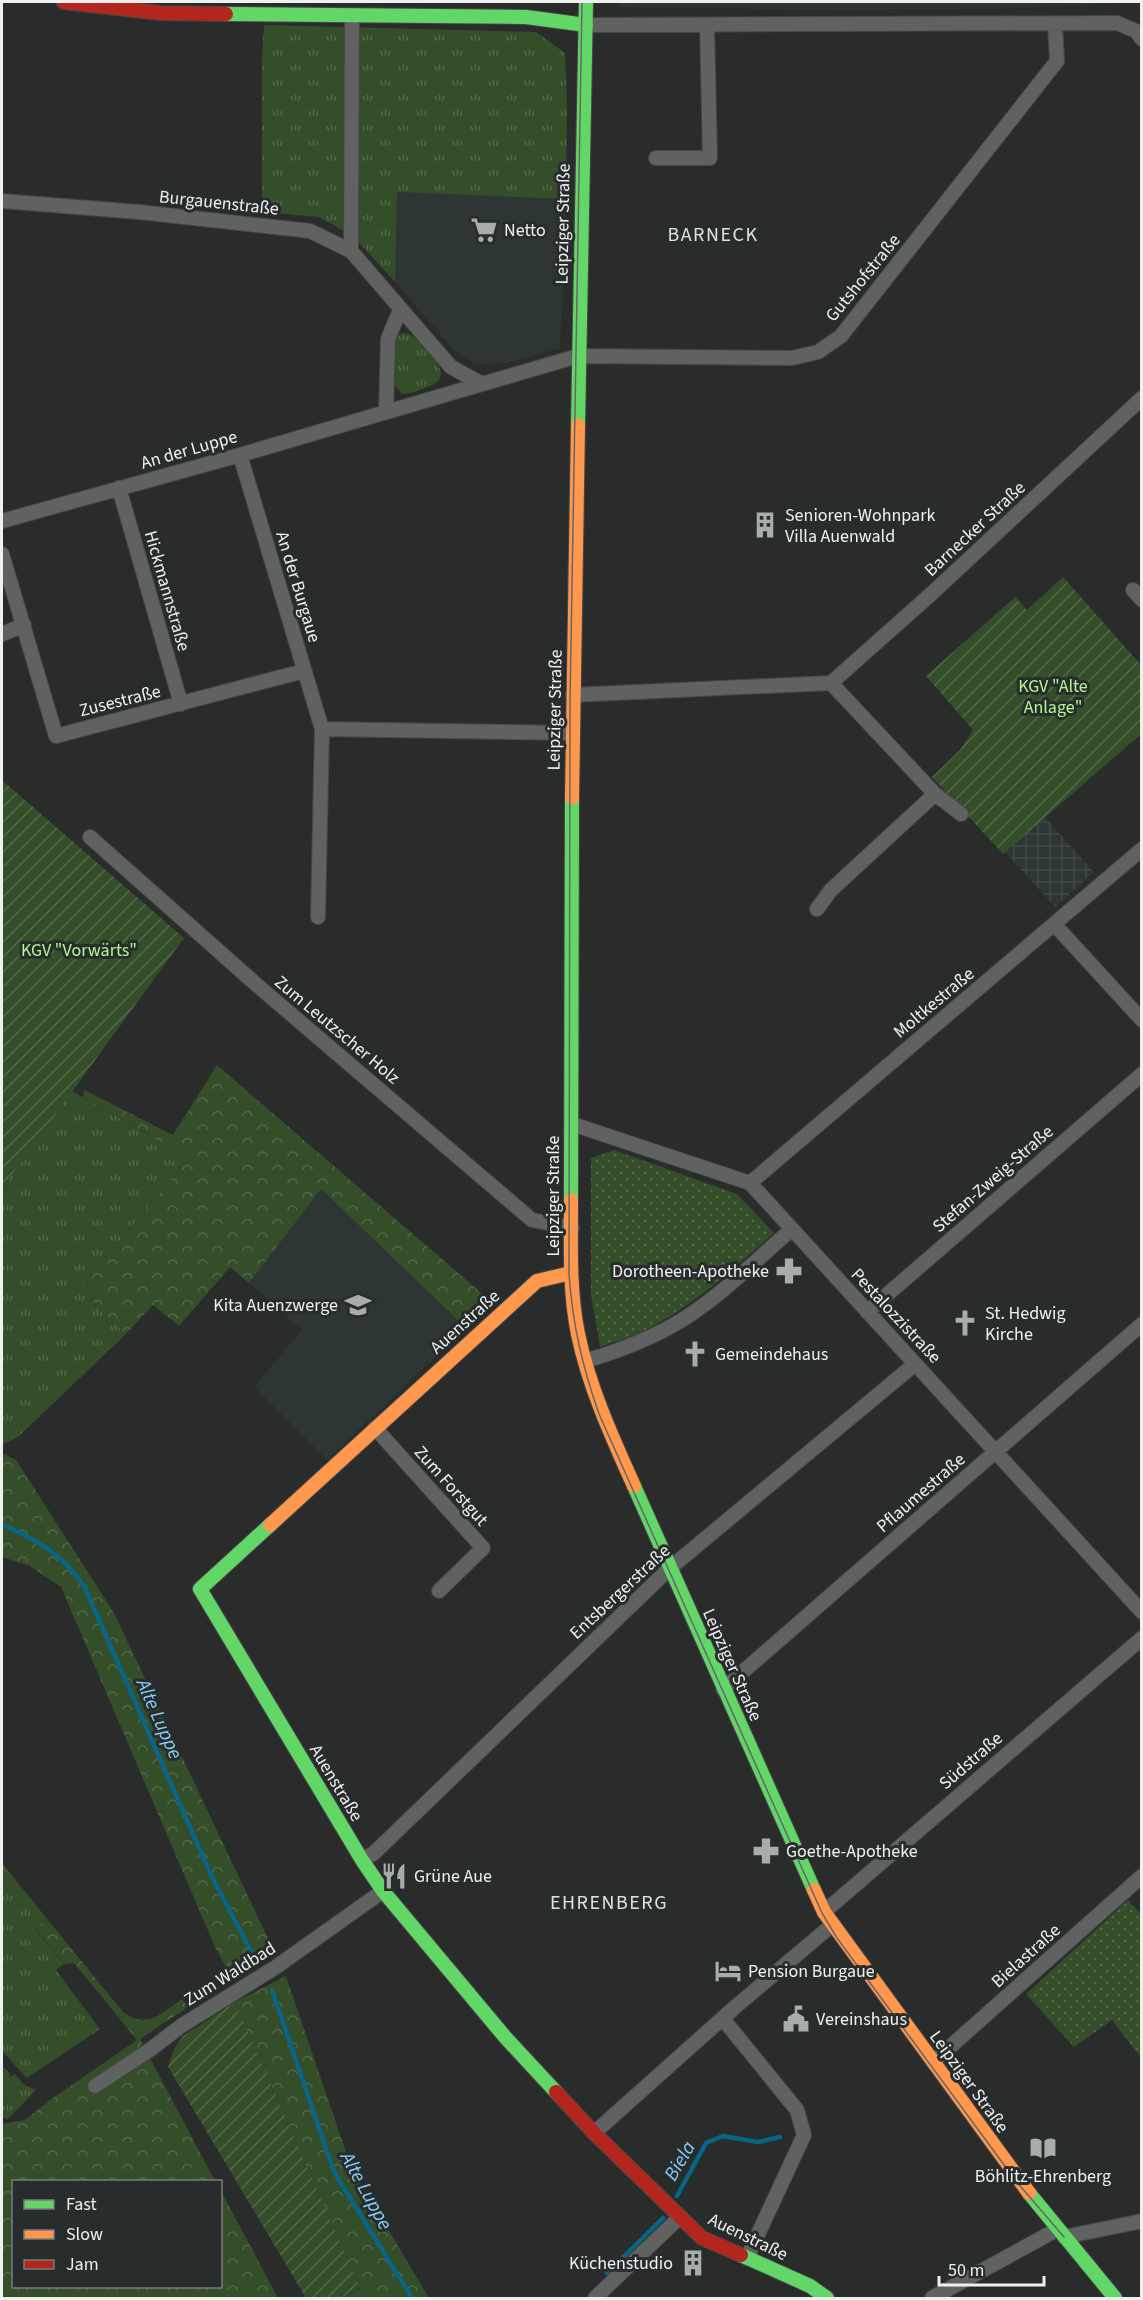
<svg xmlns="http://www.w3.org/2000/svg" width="1143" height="2300" font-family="'Source Sans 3',sans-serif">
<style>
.built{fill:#2d3635}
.industrial{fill:url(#industrial-grid)}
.grass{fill:url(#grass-tufts)}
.forest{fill:url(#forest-crowns)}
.park{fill:url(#park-dots)}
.garden{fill:url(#garden-furrows)}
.pitch{fill:#344e29}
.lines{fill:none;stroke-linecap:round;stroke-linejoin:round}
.stream{stroke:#096486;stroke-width:4.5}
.street-casing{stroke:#464747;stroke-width:16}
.fast-casing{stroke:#464747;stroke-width:16}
.slow-casing{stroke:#464747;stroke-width:16}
.jam-casing{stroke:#464747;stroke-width:16}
.street{stroke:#606161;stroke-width:14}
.fast{stroke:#63d668;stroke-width:14}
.slow{stroke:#ff974d;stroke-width:14}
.jam{stroke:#b3261e;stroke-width:14}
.tram{stroke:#666767;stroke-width:1.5}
.labels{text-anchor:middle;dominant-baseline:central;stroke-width:6;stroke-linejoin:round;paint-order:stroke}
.street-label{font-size:18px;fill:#eff1f0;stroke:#292c2c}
.poi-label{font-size:18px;fill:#eff1f0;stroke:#292c2c;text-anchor:start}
.park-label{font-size:18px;fill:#b0f991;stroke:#292c2c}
.neighbourhood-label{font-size:20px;letter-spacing:1.5px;fill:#dee2e1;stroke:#292c2c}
.water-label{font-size:20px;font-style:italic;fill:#85d0f6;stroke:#292c2c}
</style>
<defs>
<pattern id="industrial-grid" width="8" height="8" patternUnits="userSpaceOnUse" patternTransform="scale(1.5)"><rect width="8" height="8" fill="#2d3635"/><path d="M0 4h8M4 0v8" fill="none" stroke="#424a49"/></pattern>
<pattern id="grass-tufts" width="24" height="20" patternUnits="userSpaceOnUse" patternTransform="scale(1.5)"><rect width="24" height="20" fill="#344e29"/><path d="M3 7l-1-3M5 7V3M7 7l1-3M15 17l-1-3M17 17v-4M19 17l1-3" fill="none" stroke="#526848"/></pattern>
<pattern id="forest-crowns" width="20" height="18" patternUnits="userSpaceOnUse" patternTransform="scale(1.5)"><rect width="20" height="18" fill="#344e29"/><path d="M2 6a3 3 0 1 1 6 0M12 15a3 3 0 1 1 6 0" fill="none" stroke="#526848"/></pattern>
<pattern id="park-dots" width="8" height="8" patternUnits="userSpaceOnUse" patternTransform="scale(1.5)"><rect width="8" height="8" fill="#344e29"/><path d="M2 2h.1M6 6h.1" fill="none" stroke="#526848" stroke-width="1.8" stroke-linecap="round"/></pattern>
<pattern id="garden-furrows" width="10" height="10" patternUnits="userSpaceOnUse" patternTransform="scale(1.5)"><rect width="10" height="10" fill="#344e29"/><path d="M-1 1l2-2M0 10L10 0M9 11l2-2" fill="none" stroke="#526848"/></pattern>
</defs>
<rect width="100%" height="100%" fill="#2a2b2b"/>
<path class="built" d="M615 2H1142L995 9 845 10 623 7Z
M396 192 566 199 560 348 507 363 475 364 454 350 395 282Z
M321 1189 466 1328 327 1460 254 1387 302 1330 249 1283Z"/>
<path class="industrial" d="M1045 817 1094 872 1055 907 1005 852Z"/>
<path class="grass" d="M264 25 536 32 565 53 567 102 566 199 397 192 395 282 353 236 319 217 262 212V57Z
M407 333C417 338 422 345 429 353 442 368 449 380 425 388 417 391 410 394 402 394L393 383 394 343 399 334Z
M72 1091 189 1158 88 1279 87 1293 95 1305 126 1334 18 1437 2 1445V1188Z
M2 1863 48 1920 35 1929 64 1964 56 1970 100 2029 27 2078 2 2051Z
M15 2074 23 2084 36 2090 7 2120 2 2116V2104L13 2089 12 2076Z"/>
<path class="forest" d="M217 1065 493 1303 466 1328 321 1189 249 1283 230 1267 179 1326 153 1305 126 1334 95 1305 87 1293 88 1279 189 1158 83 1097 84 1090 173 1135Z
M2 1453 16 1460 114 1613 274 1951 232 1978 215 1947 61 1587 30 1566 2 1557Z
M48 1920 123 2012C147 2030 162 2013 182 1999L188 2007 140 2039 215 2181 14 2182V2286H220L221 2191 278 2298H2V2124L25 2120 50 2100 137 2040 74 1963 64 1964 35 1928Z
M286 1976 351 2167 429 2298H341L360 2289 235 2002Z"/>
<path class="park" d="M614 1150 737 1194 774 1233C731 1270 691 1309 639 1333 627 1339 613 1342 600 1347L591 1294V1158Z
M1128 1900 1141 1914V2058L1112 2020 1074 2047 1026 1994Z"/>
<path class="garden" d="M1063 577 1141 665V734L1003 854 932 777 960 750 973 730 926 676 1015 597 1027 610Z
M2 780 184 938 2 1188Z
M235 2002 360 2288 341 2298H306L168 2067 174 2049 183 2036Z"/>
<path class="pitch" d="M2 2066C17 2076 17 2094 2 2104Z"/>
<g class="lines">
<path class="stream" d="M2 1524C36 1540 65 1555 85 1588L211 1875 254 1957
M272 1990 334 2172 412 2298
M677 2196 706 2143 723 2136 758 2142 780 2137
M607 2273 663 2218"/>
<g class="street-casing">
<path id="street" d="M586 25 1117 23 1136 31 1142 39
M656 158H710L707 25
M2 201 139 212 310 231 351 251 451 367 482 384 578 356 792 358 818 352 841 336 1057 61 1055 24
M351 251 352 15
M386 412 388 339 400 310
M240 455 322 729 318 917
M119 488 181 704
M2 521 240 455 482 384
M2 554 56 736 304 671
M1133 590 1142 600
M2 634 24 625
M831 683 935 794 961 814
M573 695 831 683 930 595 1142 398
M322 729 572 733
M90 837 258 986 532 1220 572 1228
M817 909 831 890 935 794
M1054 924 1142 1020
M572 1124 750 1183 1142 1612
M750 1183 1142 849
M867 1312 1142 1074
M585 1361C619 1351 651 1339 682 1320 721 1296 757 1259 792 1229
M375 1428 483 1548 439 1591
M723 1689 1142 1324
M362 1860 374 1853 670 1568 915 1364
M824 1912 1142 1638
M723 2019 797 2110 804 2135 747 2258
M933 2062 1142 1876
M95 2086 151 2049 181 2026 276 1967 383 1891
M594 2133 734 2008 832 1925
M1064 2237 1142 2221
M595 2298 680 2217
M932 2298 1058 2229"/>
</g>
<g class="fast-casing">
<path id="fast" d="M226 14 526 17 586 25
M578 425 586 2
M571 1200 572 798
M634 1486 814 1890
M270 1525 200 1589 362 1860 383 1891 505 2037 556 2092
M1029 2193 1115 2298
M741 2255 810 2286 827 2298"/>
</g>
<g class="slow-casing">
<path id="slow" d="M572 798 578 425
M571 1200C571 1245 569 1290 578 1334 589 1387 612 1437 634 1486
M270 1525 537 1281 571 1273
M814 1890 824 1912 1029 2193"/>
</g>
<g class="jam-casing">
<path id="jam" d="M64 2 161 13 226 14
M556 2092 594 2133 702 2238 741 2255"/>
</g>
<use href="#street" class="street"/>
<use href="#fast" class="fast"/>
<use href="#slow" class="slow"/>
<use href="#jam" class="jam"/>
<path class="tram" d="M582 2 570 702 569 1275C573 1326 582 1365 599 1414L822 1913 837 1938 1016 2181 1064 2237"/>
</g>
<defs>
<g id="supermarket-bare" transform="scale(2.07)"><path d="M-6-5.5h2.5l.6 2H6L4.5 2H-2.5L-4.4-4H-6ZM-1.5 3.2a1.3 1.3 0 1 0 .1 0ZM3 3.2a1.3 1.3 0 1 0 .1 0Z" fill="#aaacab" stroke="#292c2c" stroke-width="2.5" paint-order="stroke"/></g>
<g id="building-bare" transform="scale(2.07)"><path d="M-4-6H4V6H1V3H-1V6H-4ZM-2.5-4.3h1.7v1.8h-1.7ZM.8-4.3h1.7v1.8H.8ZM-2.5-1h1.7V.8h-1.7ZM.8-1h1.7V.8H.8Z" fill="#aaacab" stroke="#292c2c" stroke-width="2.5" paint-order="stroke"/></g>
<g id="pharmacy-bare" transform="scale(2.07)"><path d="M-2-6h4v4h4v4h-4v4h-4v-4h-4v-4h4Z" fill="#aaacab" stroke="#292c2c" stroke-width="2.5" paint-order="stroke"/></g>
<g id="school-bare" transform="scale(2.07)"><path d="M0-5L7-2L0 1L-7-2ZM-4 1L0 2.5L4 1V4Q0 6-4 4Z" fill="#aaacab" stroke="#292c2c" stroke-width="2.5" paint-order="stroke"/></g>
<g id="church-bare" transform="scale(2.07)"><path d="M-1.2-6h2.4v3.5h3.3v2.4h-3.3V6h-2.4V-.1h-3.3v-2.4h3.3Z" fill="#aaacab" stroke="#292c2c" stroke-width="2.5" paint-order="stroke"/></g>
<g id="restaurant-bare" transform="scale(2.07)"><path d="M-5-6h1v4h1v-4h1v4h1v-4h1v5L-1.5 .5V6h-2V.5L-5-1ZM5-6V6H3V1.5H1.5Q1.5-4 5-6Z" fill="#aaacab" stroke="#292c2c" stroke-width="2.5" paint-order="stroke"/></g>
<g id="hotel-bare" transform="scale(2.07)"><path d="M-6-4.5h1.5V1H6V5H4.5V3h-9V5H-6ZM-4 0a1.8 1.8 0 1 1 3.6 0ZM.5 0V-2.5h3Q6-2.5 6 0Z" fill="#aaacab" stroke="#292c2c" stroke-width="2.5" paint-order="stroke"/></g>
<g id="civic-bare" transform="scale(2.07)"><path d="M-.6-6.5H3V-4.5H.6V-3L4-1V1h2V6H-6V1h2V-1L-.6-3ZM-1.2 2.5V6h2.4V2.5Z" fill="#aaacab" stroke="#292c2c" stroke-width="2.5" paint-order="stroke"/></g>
<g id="library-bare" transform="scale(2.07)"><path d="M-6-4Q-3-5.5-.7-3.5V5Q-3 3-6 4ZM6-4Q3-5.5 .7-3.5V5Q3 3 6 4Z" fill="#aaacab" stroke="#292c2c" stroke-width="2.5" paint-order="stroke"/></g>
</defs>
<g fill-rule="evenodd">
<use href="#supermarket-bare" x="484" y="230"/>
<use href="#building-bare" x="765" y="525"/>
<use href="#pharmacy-bare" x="789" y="1271"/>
<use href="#school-bare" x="358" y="1305"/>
<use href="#church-bare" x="965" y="1323"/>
<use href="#church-bare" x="695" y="1354"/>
<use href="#pharmacy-bare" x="766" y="1851"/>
<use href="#restaurant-bare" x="394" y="1876"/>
<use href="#hotel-bare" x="728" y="1971"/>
<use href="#civic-bare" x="796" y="2019"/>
<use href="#library-bare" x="1043" y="2148"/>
<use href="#building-bare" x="693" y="2263"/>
</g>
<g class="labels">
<g class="street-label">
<text transform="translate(219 203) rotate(6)">Burgauenstraße</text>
<text transform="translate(563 224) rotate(-89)">Leipziger Straße</text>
<text transform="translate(863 278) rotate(-51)">Gutshofstraße</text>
<text transform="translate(189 450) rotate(-16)">An der Luppe</text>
<text transform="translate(975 529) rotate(-43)">Barnecker Straße</text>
<text transform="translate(298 587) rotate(73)">An der Burgaue</text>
<text transform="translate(167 591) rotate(74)">Hickmannstraße</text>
<text transform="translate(120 701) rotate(-14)">Zusestraße</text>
<text transform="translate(555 710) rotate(-89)">Leipziger Straße</text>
<text transform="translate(934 1003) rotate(-40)">Moltkestraße</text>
<text transform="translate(337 1030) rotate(40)">Zum Leutzscher Holz</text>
<text transform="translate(993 1179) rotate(-41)">Stefan-Zweig-Straße</text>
<text transform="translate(553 1196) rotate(-90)">Leipziger Straße</text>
<text transform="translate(896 1316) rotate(47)">Pestalozzistraße</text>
<text transform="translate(465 1322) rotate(-42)">Auenstraße</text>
<text transform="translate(451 1486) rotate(48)">Zum Forstgut</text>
<text transform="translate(921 1493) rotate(-41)">Pflaumestraße</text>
<text transform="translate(620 1592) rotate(-43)">Entsbergerstraße</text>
<text transform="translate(732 1665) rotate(66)">Leipziger Straße</text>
<text transform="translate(971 1761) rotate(-41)">Südstraße</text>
<text transform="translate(336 1783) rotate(59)">Auenstraße</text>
<text transform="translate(1026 1956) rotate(-42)">Bielastraße</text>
<text transform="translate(230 1974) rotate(-32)">Zum Waldbad</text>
<text transform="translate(969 2082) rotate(54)">Leipziger Straße</text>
<text transform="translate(748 2237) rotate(26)">Auenstraße</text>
</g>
<g class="poi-label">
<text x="504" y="230">Netto</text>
<text x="785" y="515">Senioren-Wohnpark<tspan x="785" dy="21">Villa Auenwald</tspan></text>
<text x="769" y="1271" text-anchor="end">Dorotheen-Apotheke</text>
<text x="338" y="1305" text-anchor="end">Kita Auenzwerge</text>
<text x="985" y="1313">St. Hedwig<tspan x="985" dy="21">Kirche</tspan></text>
<text x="715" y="1354">Gemeindehaus</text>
<text x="786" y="1851">Goethe-Apotheke</text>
<text x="414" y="1876">Grüne Aue</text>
<text x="748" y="1971">Pension Burgaue</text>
<text x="816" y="2019">Vereinshaus</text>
<text x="1043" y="2176" text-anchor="middle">Böhlitz-Ehrenberg</text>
<text x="673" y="2263" text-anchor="end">Küchenstudio</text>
</g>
<g class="park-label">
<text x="1053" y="686">KGV "Alte<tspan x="1053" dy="21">Anlage"</tspan></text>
<text x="79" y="950">KGV "Vorwärts"</text>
</g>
<g class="neighbourhood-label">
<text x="713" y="235">BARNECK</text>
<text x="609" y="1903">EHRENBERG</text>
</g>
<g class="water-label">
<text transform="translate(159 1719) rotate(66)">Alte Luppe</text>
<text transform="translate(680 2161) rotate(-60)">Biela</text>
<text transform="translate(366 2191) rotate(61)">Alte Luppe</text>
</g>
</g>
<rect width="1143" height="2300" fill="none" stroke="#eff1f0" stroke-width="6"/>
<rect x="12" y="2180" width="210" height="108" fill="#292c2c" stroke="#787b7a" stroke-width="1.5"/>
<rect x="24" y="2200" width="30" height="9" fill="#63d668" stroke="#787b7a" stroke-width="1.5"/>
<text x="66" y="2210" font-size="18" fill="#eff1f0">Fast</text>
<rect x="24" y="2230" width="30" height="9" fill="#ff974d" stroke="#787b7a" stroke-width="1.5"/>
<text x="66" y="2240" font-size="18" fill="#eff1f0">Slow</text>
<rect x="24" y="2260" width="30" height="9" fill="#b3261e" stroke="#787b7a" stroke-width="1.5"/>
<text x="66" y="2270" font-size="18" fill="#eff1f0">Jam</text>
<path d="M939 2276v9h105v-9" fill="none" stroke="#eff1f0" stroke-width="3"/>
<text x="948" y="2276" font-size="18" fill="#eff1f0" stroke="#292c2c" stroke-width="4.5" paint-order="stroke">50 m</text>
</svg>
